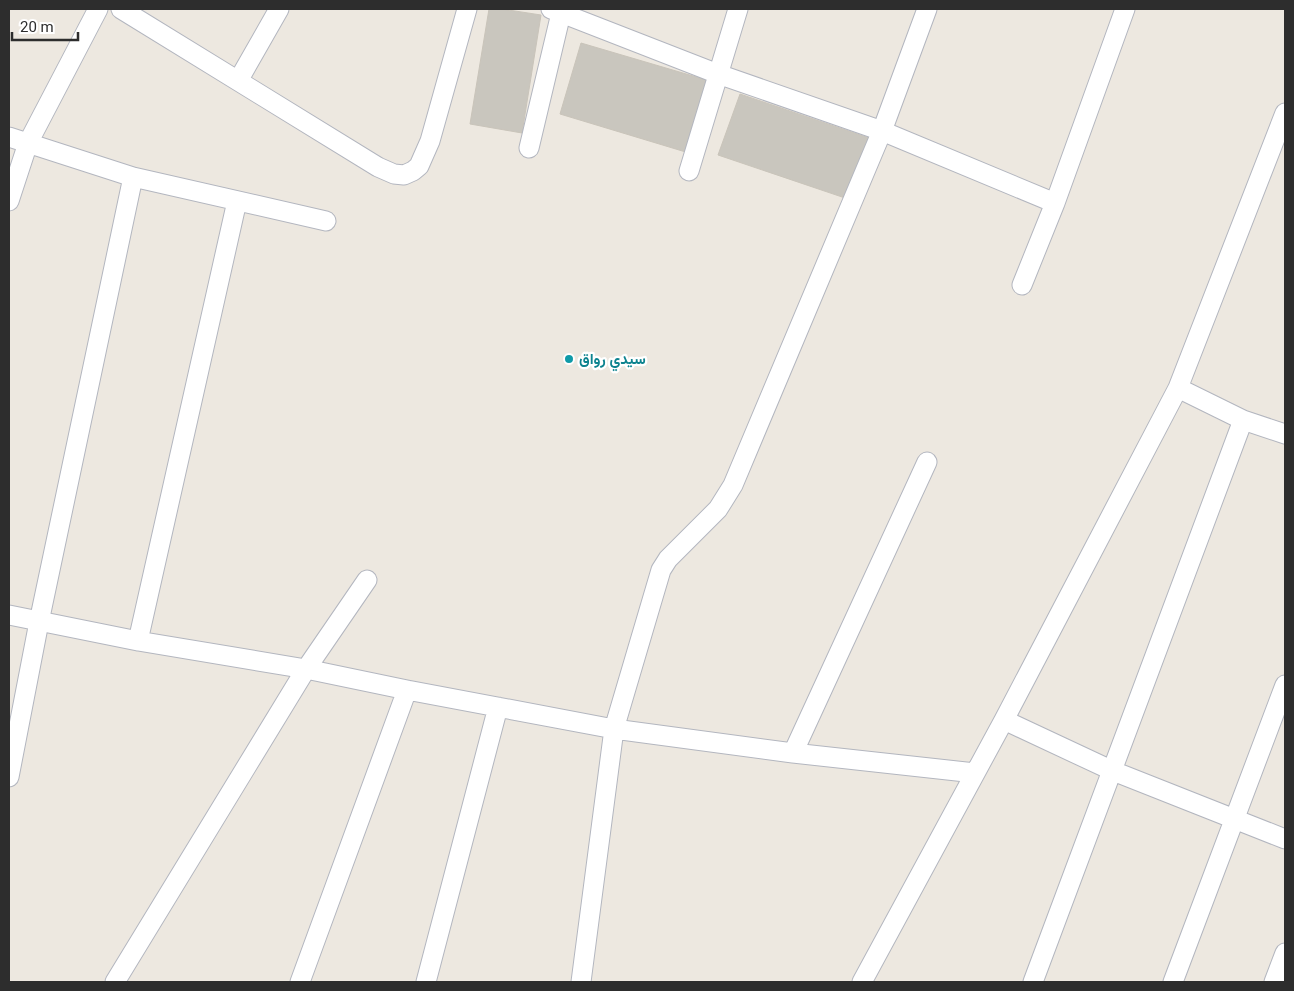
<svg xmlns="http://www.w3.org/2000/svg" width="1294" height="991" font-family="Roboto,Vazirmatn,sans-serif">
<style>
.building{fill:#c9c6be;stroke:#c9c4ba}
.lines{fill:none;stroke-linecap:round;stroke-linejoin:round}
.minor-casing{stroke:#b3b6bf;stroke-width:21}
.minor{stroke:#fff;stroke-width:19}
.culture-dot{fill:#0f9aa8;stroke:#fff;stroke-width:2}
.labels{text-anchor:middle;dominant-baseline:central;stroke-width:4.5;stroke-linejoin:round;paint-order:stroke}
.culture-label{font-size:15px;font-weight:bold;fill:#0d838f;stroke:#fff;text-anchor:start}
</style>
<rect width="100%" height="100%" fill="#ede8e0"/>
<path class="building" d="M489 9H502L541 15 522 133 470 124Z
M581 43 710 81 689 153 560 114Z
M740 94 869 138 848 199 718 155Z"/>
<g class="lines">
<g class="minor-casing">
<path id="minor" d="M121 9 378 167 394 174 404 175 413 171 419 166 430 141 467 9
M551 9 718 74 882 131 1055 203
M238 81 279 9
M9 137 133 177 326 221
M529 148 562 9
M689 171 738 9
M9 201 28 143 98 9
M1022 285 1055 203 1125 9
M1178 388 1243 420 1285 434
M9 615 138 641 306 669 407 690 614 729 793 753 975 773
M138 641 237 201
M1004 720 1113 771 1285 839
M793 753 927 462
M9 777 39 622 133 177
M115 982 306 669 367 580
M300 982 407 690
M426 982 498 707
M581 982 614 729 661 570 668 559 718 509 733 485 882 131 927 9
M862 982 1004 720 1178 388 1285 113
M1033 982 1243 420
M1173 982 1285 685
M1274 982 1285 953"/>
</g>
<use href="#minor" class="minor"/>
</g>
<circle class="culture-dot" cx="569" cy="359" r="5"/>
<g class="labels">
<g class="culture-label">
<text x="579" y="359">سيدي رواق</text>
</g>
</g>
<rect width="1294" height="991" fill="none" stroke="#2d2d2d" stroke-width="20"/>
<path d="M12 32v8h66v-8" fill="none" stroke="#2d2d2d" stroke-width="2.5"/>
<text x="20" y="32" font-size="15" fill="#2d2d2d" stroke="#ffffff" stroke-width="4" paint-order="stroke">20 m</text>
</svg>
